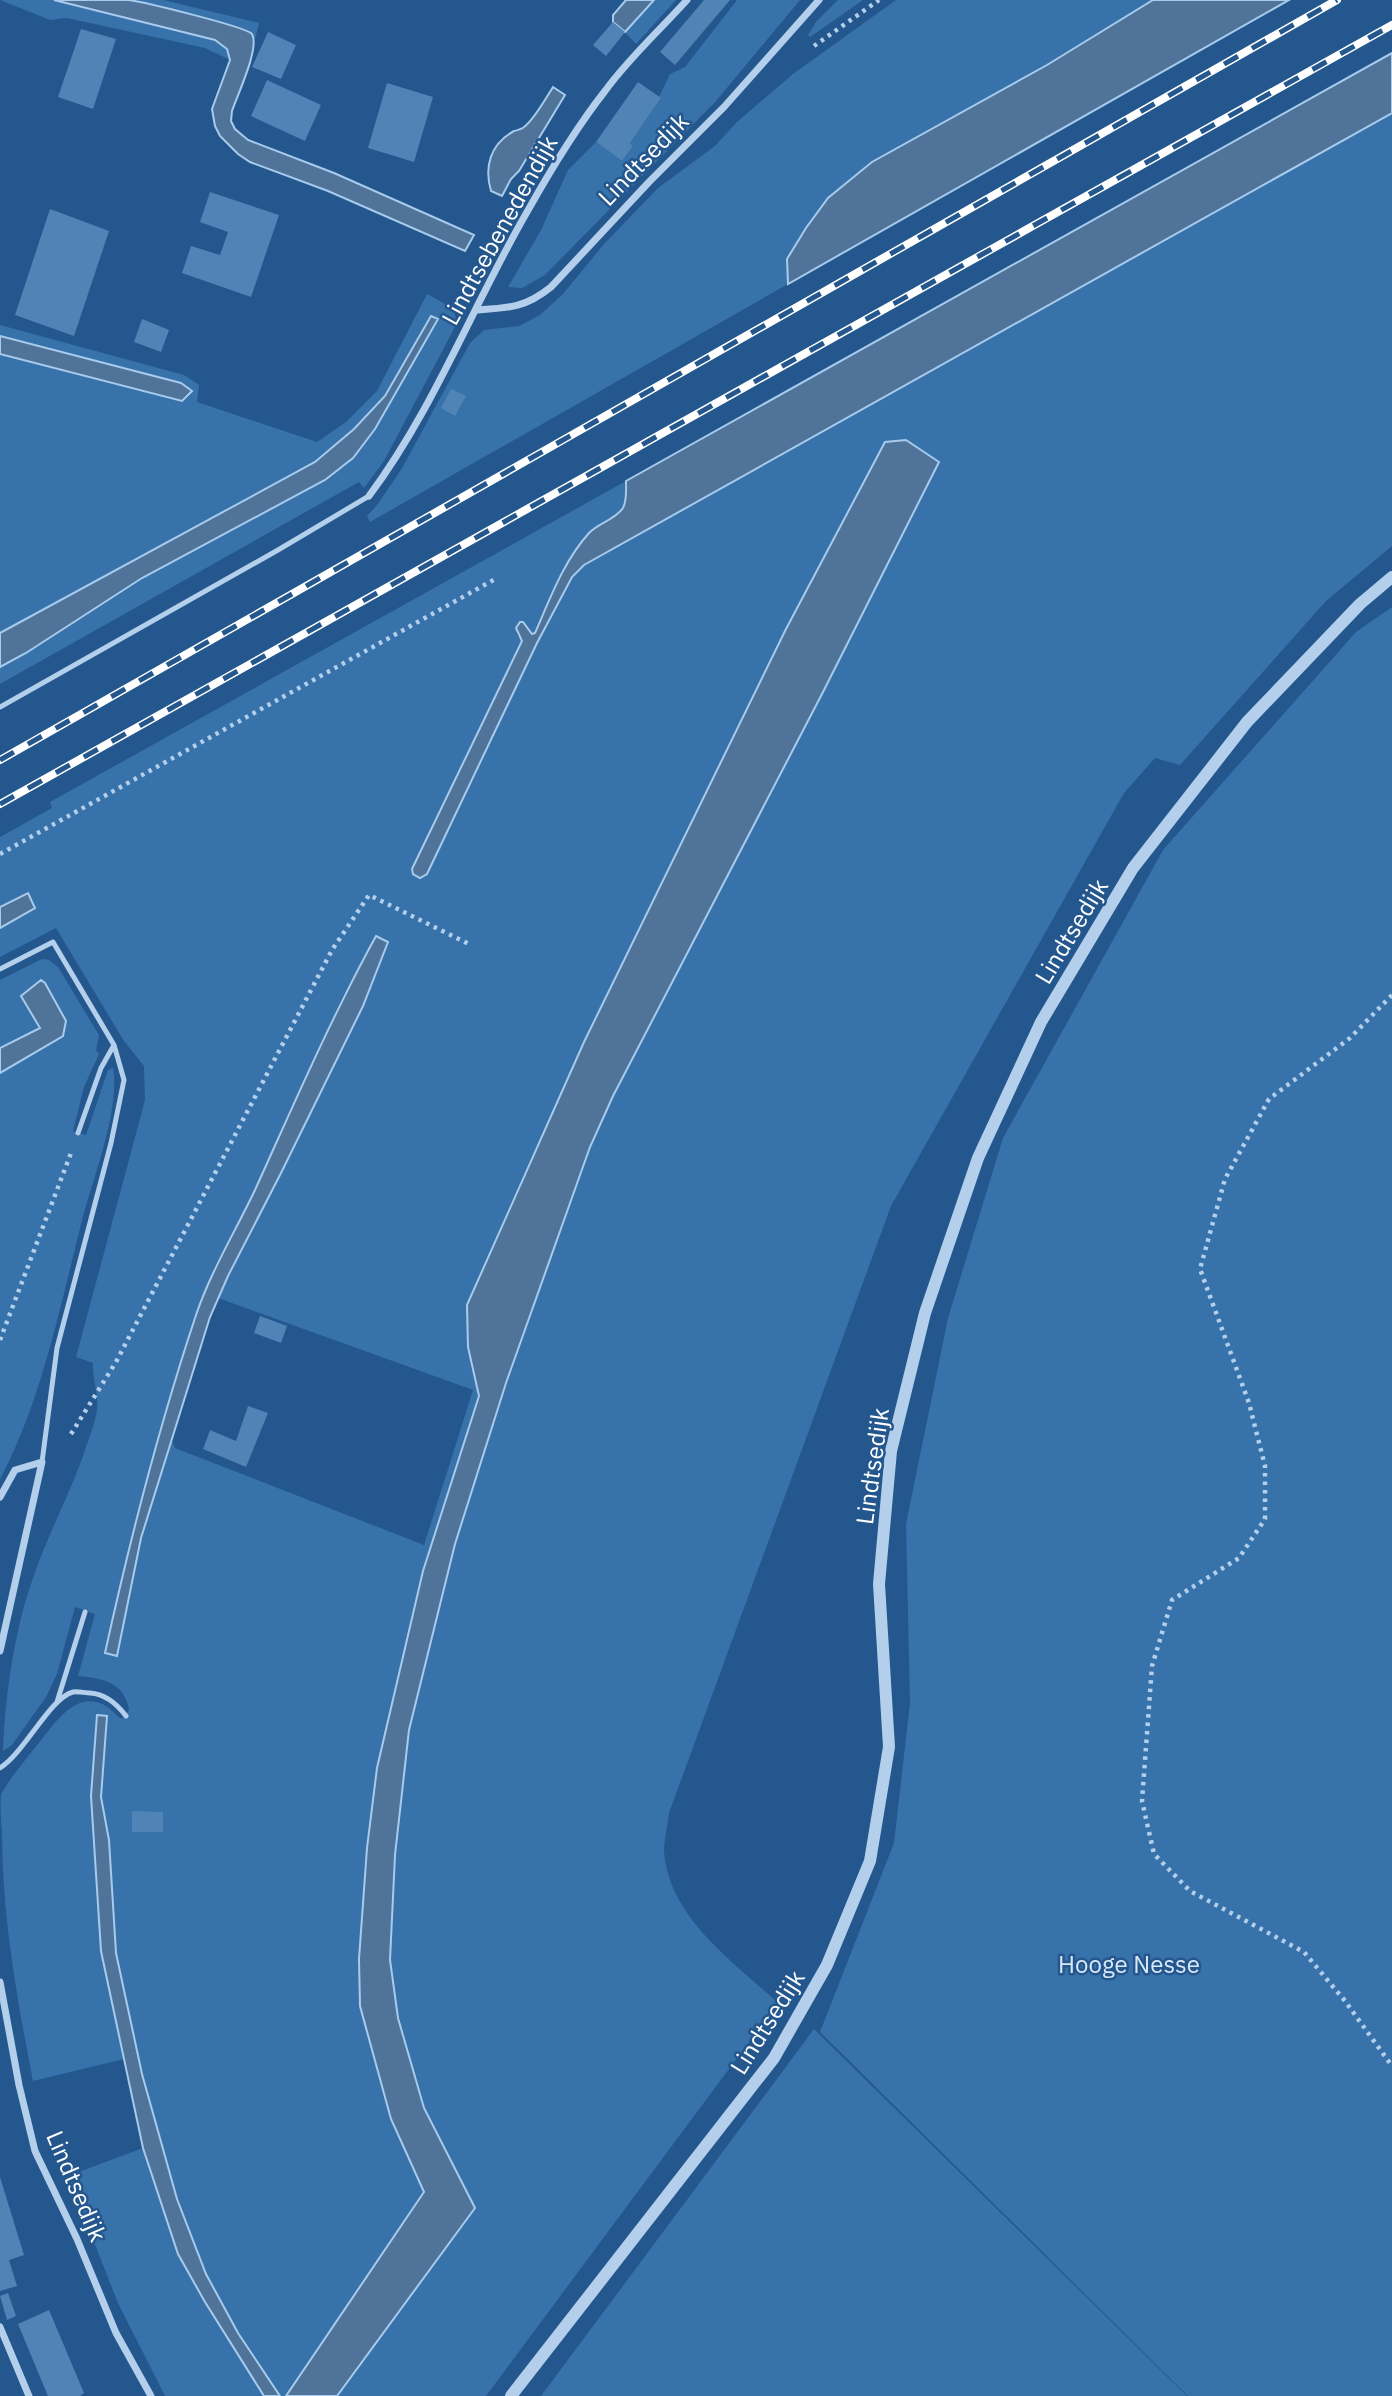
<svg xmlns="http://www.w3.org/2000/svg" width="1392" height="2396" font-family="'IBM Plex Sans',sans-serif">
<style>
.green{fill:#3872aa;fill-rule:evenodd}
.water{fill:#507399;stroke:#a7cbec;stroke-width:2}
.building{fill:#5083b6}
.lines{fill:none;stroke-linecap:round;stroke-linejoin:round}
.path{stroke:#b3cfeb;stroke-width:4.5;stroke-dasharray:3.5 5;stroke-linecap:butt}
.service{stroke:#b3cfeb;stroke-width:5}
.minor{stroke:#b3cfeb;stroke-width:7}
.tertiary{stroke:#b3cfeb;stroke-width:12}
.rail-casing{stroke:#fff;stroke-width:8}
.rail{stroke:#24578d;stroke-width:5;stroke-dasharray:16;stroke-linecap:butt}
.labels{text-anchor:middle;dominant-baseline:central;stroke-width:5;stroke-linejoin:round;paint-order:stroke}
.street-label{font-size:24px;fill:#fff;stroke:#24578d}
.park-label{font-size:24px;fill:#d8e8f8;stroke:#24578d}
</style>
<rect width="100%" height="100%" fill="#24578d"/>
<path class="green" d="M0 0H54L195 35 224 44 230 54V60L205 48 67 18 50 20Z
M128 0H163L259 23 254 43 253 36 228 24Z
M654 0H676L636 44 625 32Z
M737 0H800L716 101 545 275 522 288 508 287 541 230 568 170 596 142 622 161 633 146 630 143 661 98 659 97 670 74 685 67Z
M838 0H863L810 37 808 35 816 22Z
M896 0H1153L1047 65 787 259 788 284 370 522 367 516 377 505 401 470 470 343 484 330 519 326 540 315 563 294 604 244 658 188 715 146 737 122 793 74Z
M1392 113V546L1326 601 1180 765 1155 758 1124 793 891 1206 669 1813C668 1825 664 1839 664 1851 669 1918 733 1961 778 2003L486 2396H337L475 2208 424 2108 398 2018 390 1960 395 1855 409 1730 455 1544 506 1383 590 1147 613 1096 823 692 939 461 885 443 786 629 584 1042 468 1347 479 1395 423 1571 377 1768 367 1848 359 1959 360 2006 391 2119 425 2192 286 2396H280L238 2333 206 2274 177 2199 142 2074 116 1953 109 1840 100 1797 107 1717 97 1716 91 1796 101 1951 124 2059 33 2081C17 1999 2 1916 2 1832 1 1821 0 1805 1 1795 5 1784 34 1749 42 1739 58 1719 78 1690 106 1706 112 1710 116 1716 122 1719L129 1710C125 1682 101 1678 78 1676L95 1614 75 1607 57 1674 46 1697 12 1745 3 1751C5 1697 14 1632 32 1581 47 1535 71 1493 86 1447 90 1435 95 1423 97 1410 99 1394 92 1379 93 1363L76 1357 145 1100 144 1066 124 1041 56 928 0 957V928L35 908 27 893 0 907V837L52 808 50 802 626 481 625 506 617 515 598 525 563 570 535 633H516L522 641 518 651 412 869 420 878 427 874 537 643 572 577 584 565ZM377 936 388 942 363 1006 218 1298 473 1390 424 1545 175 1448 164 1420 214 1268 248 1204 343 996Z
M427 294C440 302 459 307 456 325L384 461 364 488 359 482 0 684V667L26 653 142 578 325 480 353 458 375 429 438 320 431 316 385 396 354 429 315 462 0 633V354L181 401 191 391 181 383 0 336V325L184 375 199 385 197 402 317 442 346 422 377 391Z
M1392 607V2396H1188L820 2032 894 1843 910 1703 906 1524 948 1318 1003 1138 1163 850 1356 632Z
M42 959 49 960 58 967 99 1035 96 1050 99 1054 84 1087 73 1131 86 1135 108 1070 113 1068C120 1106 96 1171 85 1209 62 1297 43 1399 0 1479V980Z
M814 2029 1187 2396H541Z
M143 2148 178 2254 205 2302 264 2396H165L118 2303 68 2176Z"/>
<path class="water" d="M54 0C78 0 105 0 129 0 144 2 247 27 252 34 260 48 237 96 232 111L231 121 235 129 248 140 334 173 474 235 465 251 328 191 250 162 238 154 220 136 215 126 212 109 230 60 227 49 215 40Z
M626 0H654L625 32 613 22V15Z
M1153 0H1289L788 284 787 259 806 228 828 198 872 162 1047 65Z
M1392 53V113L584 565 572 577 537 643 427 874 420 878 413 874 412 869 522 641 516 628 520 622H523L532 634 535 633C550 599 563 562 589 533 598 523 615 520 623 508 627 501 626 490 626 481Z
M553 87 565 95 519 171 511 179 502 196 491 191C484 167 490 144 514 131 515 131 524 128 524 127 534 120 546 98 553 87Z
M431 316 438 319 375 429 353 458 325 480 142 578 26 653 0 667V633L315 462 354 429 385 396Z
M0 336 181 383 192 391 182 401 0 354Z
M906 440 939 462 823 692 613 1096 590 1147 506 1383 455 1544 409 1730 395 1855 390 1960 398 2018 424 2108 475 2208 337 2396H286L424 2192 391 2119 360 2006 359 1959 367 1848 377 1768 423 1571 479 1396 468 1347 467 1305 584 1042 786 629 885 442Z
M28 893 35 908 0 928V907Z
M376 936 388 942 363 1006 281 1173 228 1276 210 1317 141 1538 117 1656 105 1653C130 1539 159 1426 196 1315 211 1271 235 1232 255 1190 294 1104 331 1018 376 936Z
M41 980 45 983 66 1021 63 1036 0 1073V1048L40 1028 21 996Z
M97 1715 107 1716 101 1797 109 1840 116 1953 142 2074 177 2199 206 2274 238 2333 280 2396H264L205 2302 178 2254 143 2148 101 1951 91 1796Z"/>
<path class="building" d="M704 0H730L675 65 660 52Z
M613 22 625 32 606 56 593 45Z
M81 29 116 39 93 109 58 97Z
M268 32 296 45 281 79 252 67Z
M267 80 321 105 305 141 251 116Z
M638 82 661 98 630 143 633 146 622 161 596 142Z
M387 83 433 97 414 162 368 148Z
M210 192 279 215 251 297 182 273 191 246 220 255 228 232 200 222Z
M50 209 109 231 74 336 15 315Z
M142 319 169 330 161 352 134 342Z
M451 389 466 396 455 416 441 408Z
M260 1316 287 1326 281 1343 254 1333Z
M248 1406 268 1413 246 1467 203 1449 210 1430 236 1441Z
M132 1811 163 1812V1832H132Z
M0 2177 24 2255 9 2260 17 2286 0 2291Z
M8 2293 16 2316 7 2320 0 2296Z
M49 2310 84 2393 80 2396H48L18 2324Z"/>
<g class="lines">
<path class="path" d="M814 46 879 0
M0 854 497 578
M1392 995 1350 1038 1269 1099 1225 1179 1200 1269 1249 1403 1265 1466V1519L1239 1558 1172 1600 1152 1666 1142 1801 1154 1854 1190 1891 1304 1952 1345 2001 1392 2066
M0 1340 71 1153
M71 1434 116 1362 332 950 369 895 471 945"/>
<path class="service" d="M0 707 278 550 369 496
M0 969 53 942 114 1045 124 1080 111 1143 57 1348 42 1462
M78 1133 101 1068 114 1045
M57 1702 85 1612
M0 1768C25 1752 50 1698 73 1692 78 1691 85 1693 90 1693 106 1694 117 1704 126 1716"/>
<path class="minor" d="M476 310C509 308 525 308 551 287L649 182 724 107 819 0
M369 496C434 409 473 305 527 212 550 171 576 128 605 91 629 58 660 30 687 0
M0 1497 15 1470 42 1462 0 1651
M0 1982 19 2085 35 2151 77 2239 116 2333 151 2396
M0 2327 29 2396"/>
<path class="tertiary" d="M511 2396 774 2058 827 1965 870 1861 889 1747 879 1584 891 1451 925 1313 978 1158 1041 1022 1133 868 1247 722 1360 604 1392 577"/>
<g class="rail-casing">
<path id="rail" d="M0 760 1337 0
M0 804 1392 25"/>
</g>
<use href="#rail" class="rail"/>
</g>
<g class="labels">
<g class="street-label">
<text transform="translate(643 159) rotate(-46)">Lindtsedijk</text>
<text transform="translate(499 230) rotate(-61)">Lindtsebenedendijk</text>
<text transform="translate(1071 931) rotate(-59)">Lindtsedijk</text>
<text transform="translate(872 1466) rotate(-82)">Lindtsedijk</text>
<text transform="translate(767 2022) rotate(-58)">Lindtsedijk</text>
<text transform="translate(77 2186) rotate(67)">Lindtsedijk</text>
</g>
<g class="park-label">
<text x="1129" y="1964">Hooge Nesse</text>
</g>
</g>
</svg>
